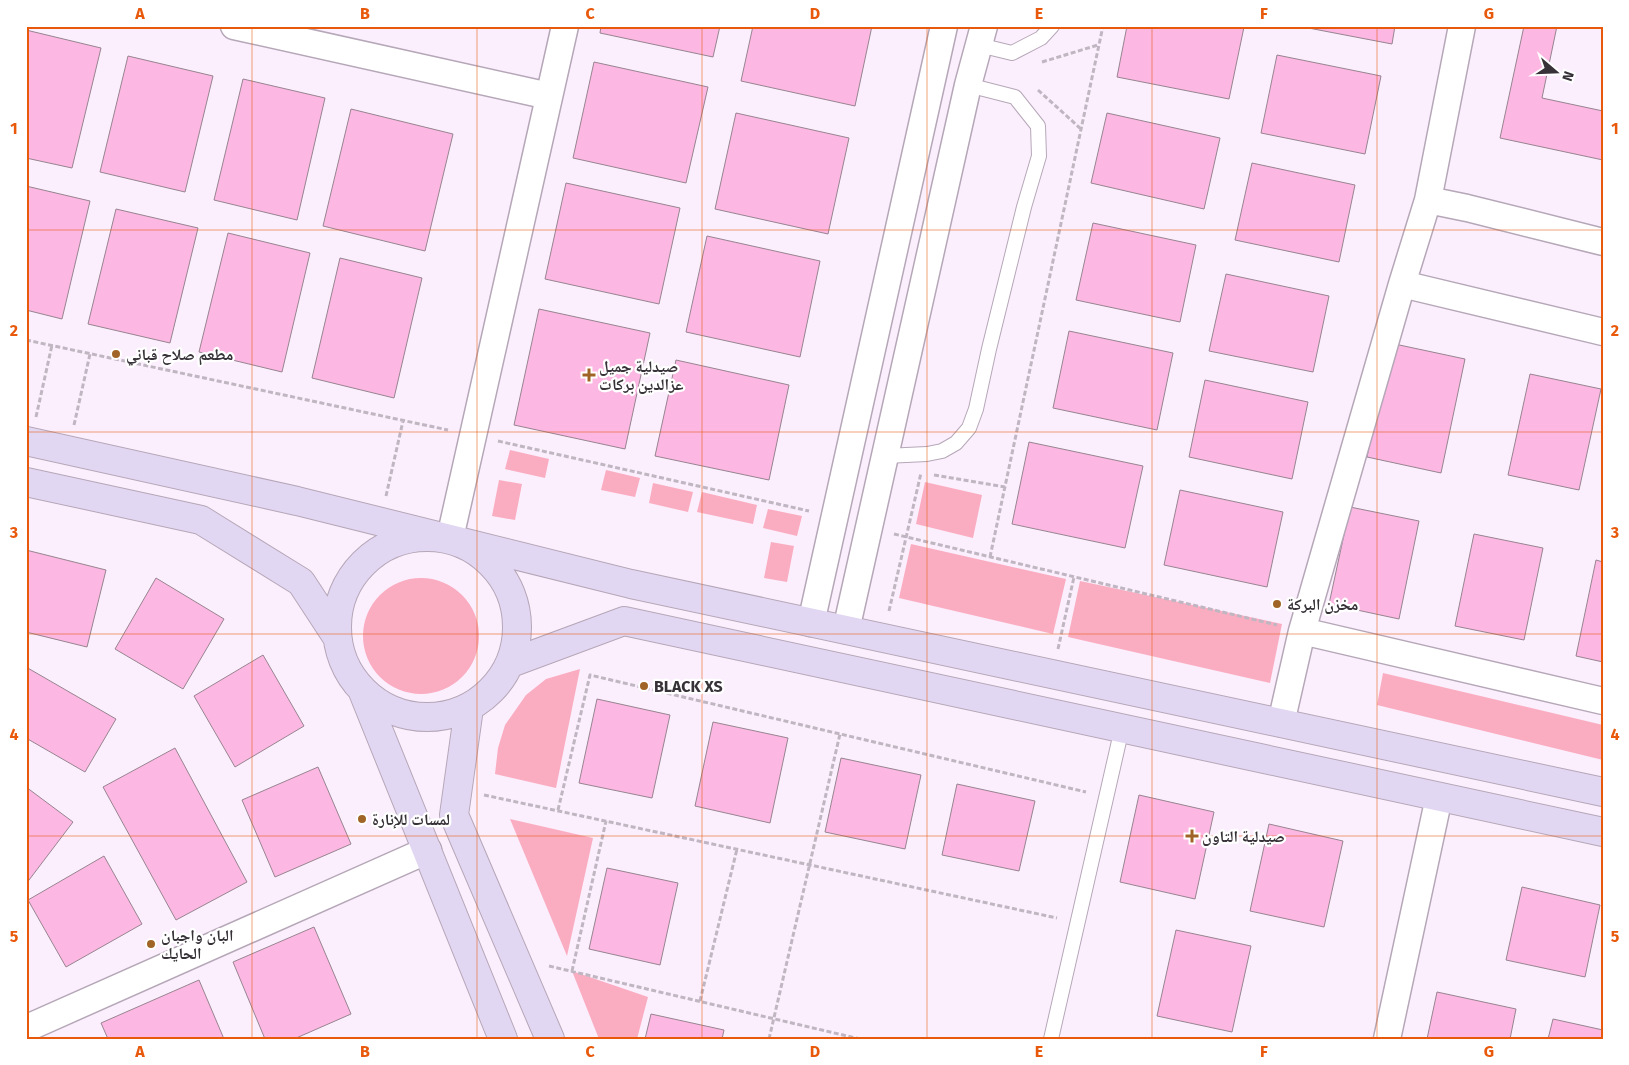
<svg xmlns="http://www.w3.org/2000/svg" width="1629" height="1065" font-family="'Fira Sans','Noto Naskh Arabic',sans-serif">
<style>
.green{fill:#faadc1}
.building{fill:#fcb7e2;stroke:#988490}
.lines{fill:none;stroke-linecap:round;stroke-linejoin:round}
.lane-casing{stroke:#b6a7b8;stroke-width:16}
.street-casing{stroke:#b6a7b8;stroke-width:29}
.secondary-casing{stroke:#b6a7b8;stroke-width:30}
.path{stroke:#c0b6c2;stroke-width:3;stroke-dasharray:5 2.5;stroke-linecap:butt}
.lane{stroke:#fff;stroke-width:14}
.street{stroke:#fff;stroke-width:26}
.secondary{stroke:#e2d7f2;stroke-width:28}
.grid{fill:none;stroke:#e8590c;stroke-width:1;stroke-opacity:0.55}
.poi-dot{fill:#a06526;stroke:#fff;stroke-width:2}
.labels{text-anchor:middle;dominant-baseline:central;stroke-width:4.5;stroke-linejoin:round;paint-order:stroke}
.poi-label{font-size:16px;font-weight:bold;fill:#373238;stroke:#fff;text-anchor:start}
.neatline{fill:none;stroke:#e8590c;stroke-width:2}
.grid-label{font-size:16px;text-anchor:middle;font-weight:bold;fill:#e8590c}
</style>
<rect width="100%" height="100%" fill="#fbeffd"/>
<path class="green" d="M510 450 549 459 545 478 505 469Z
M606 470 640 478 635 497 601 490Z
M499 480 522 484 515 520 492 516Z
M925 482 982 495 973 538 916 524Z
M653 483 693 492 688 512 649 503Z
M702 492 757 505 753 524 697 512Z
M768 509 802 516 797 536 763 528Z
M771 542 794 546 787 582 764 578Z
M911 544 1066 579 1053 634 899 598Z
M363 636a58 58 0 1 1 116 0a58 58 0 1 1-116 0Z
M1080 581 1282 624 1270 683 1068 637Z
M580 669 556 788 495 774 498 748 505 725 526 695 546 679Z
M1383 673 1603 725V760L1377 705Z
M510 819 593 838 567 956Z
M572 971 648 997 637 1039H599Z"/>
<path class="building" d="M601 26H720L713 57 600 33Z
M753 26H872L855 106 741 81Z
M1127 26 1244 27 1229 99 1117 77Z
M1298 26H1395L1392 44Z
M1524 26H1557L1542 98 1603 111V160L1500 138Z
M26 30 101 48 72 168 26 158Z
M1277 55 1381 76 1365 154 1261 133Z
M128 56 213 76 185 192 100 172Z
M594 62 708 87 686 183 573 158Z
M243 79 325 98 297 220 214 200Z
M351 109 453 134 425 251 323 226Z
M736 113 849 138 828 234 715 209Z
M1107 113 1220 138 1204 209 1091 183Z
M1252 163 1355 185 1339 262 1235 240Z
M566 183 680 208 659 304 545 279Z
M26 186 90 201 62 319 26 310Z
M116 209 198 228 170 343 88 324Z
M1093 223 1196 245 1180 322 1076 300Z
M228 233 310 253 282 372 199 352Z
M707 236 820 261 800 357 686 332Z
M340 258 422 278 394 398 312 378Z
M1226 274 1329 296 1313 372 1209 351Z
M539 309 650 333 625 449 514 425Z
M1069 331 1173 353 1157 430 1053 408Z
M1390 343 1465 359 1441 473 1367 457Z
M676 360 789 385 769 480 655 456Z
M1530 374 1601 389 1579 490 1508 475Z
M1205 380 1308 402 1292 479 1189 457Z
M1029 442 1143 466 1125 548 1012 524Z
M1180 490 1283 512 1267 587 1164 565Z
M1350 507 1419 521 1399 619 1329 604Z
M1474 534 1543 548 1524 640 1455 626Z
M26 550 106 570 87 647 26 632Z
M1596 560 1603 562V662L1576 656Z
M156 578 224 619 183 689 115 649Z
M263 655 304 726 235 767 194 696Z
M26 667 116 719 85 772 26 738Z
M597 699 670 715 652 798 579 783Z
M713 722 788 738 770 823 695 806Z
M175 748 247 882 176 920 103 787Z
M841 758 921 775 905 849 825 832Z
M318 767 351 844 275 877 242 800Z
M957 784 1035 801 1019 871 942 855Z
M26 787 73 822 26 884Z
M1139 795 1214 812 1195 899 1120 882Z
M1269 824 1343 841 1324 927 1250 911Z
M104 856 142 924 66 967 28 900Z
M607 868 678 883 660 965 589 949Z
M1522 887 1600 905 1585 977 1506 960Z
M314 927 351 1014 294 1039H265L233 962Z
M1176 930 1251 946 1232 1032 1157 1016Z
M199 980 224 1039H108L101 1023Z
M1437 992 1516 1009 1510 1039H1427Z
M651 1014 724 1030 722 1039H645Z
M1553 1019 1603 1030V1039H1548Z"/>
<g class="lines">
<g class="lane-casing">
<path id="lane" d="M979 45 1012 53 1041 38 1052 26
M885 456 927 454 942 451 956 443 969 428 976 409 989 349 1024 207 1039 156 1038 126 1015 97 968 85
M1051 1039 1122 728"/>
</g>
<g class="street-casing">
<path id="street" d="M234 26 549 96
M1428 200 1467 208 1603 242
M1402 284 1603 332
M450 538 565 26
M811 623 944 26
M846 630 968 85 984 26
M1302 631 1603 701
M1281 723 1302 631 1402 284 1428 200 1462 26
M34 1025 428 850
M1387 1039 1439 797"/>
</g>
<g class="secondary-casing">
<path id="secondary" d="M26 441 297 501 631 584 1603 792
M26 482 201 520 301 582 337 637
M337 627a90 90 0 1 1 180 0a90 90 0 1 1-180 0Z
M511 663 624 621 1603 832
M363 692 503 1039
M469 708 454 815 550 1039"/>
</g>
<path class="path" d="M1042 62 1098 45
M1038 90 1081 129
M26 340 448 430
M36 417 52 345
M74 425 90 354
M498 441 809 511
M934 475 1005 487
M386 496 403 421
M894 534 1277 625
M990 557 1103 26
M889 611 921 473
M1058 649 1074 577
M484 795 1057 918
M558 810 590 675 1086 792
M549 966 860 1039
M572 971 606 821
M700 1001 737 849
M769 1039 840 734"/>
<use href="#lane" class="lane"/>
<use href="#street" class="street"/>
<use href="#secondary" class="secondary"/>
</g>
<path class="grid" d="M252 26V1039M477 26V1039M702 26V1039M927 26V1039M1152 26V1039M1377 26V1039M26 230H1603M26 432H1603M26 634H1603M26 836H1603"/>
<g class="poi-dot">
<circle cx="116" cy="354" r="5"/>
<path d="M586.5 367.5h5v5h5v5h-5v5h-5v-5h-5v-5h5z"/>
<circle cx="1277" cy="604" r="5"/>
<circle cx="644" cy="686" r="5"/>
<circle cx="362" cy="819" r="5"/>
<path d="M1189.5 828.5h5v5h5v5h-5v5h-5v-5h-5v-5h5z"/>
<circle cx="151" cy="944" r="5"/>
</g>
<g class="labels">
<g class="poi-label">
<text x="126" y="354">مطعم صلاح قباني</text>
<text x="599" y="366">صيدلية جميل<tspan x="599" dy="18">عزالدين بركات</tspan></text>
<text x="1287" y="604">مخزن البركة</text>
<text x="654" y="686">BLACK XS</text>
<text x="372" y="819">لمسات للإنارة</text>
<text x="1202" y="836">صيدلية التاون</text>
<text x="161" y="935">البان واجبان<tspan x="161" dy="18">الحايك</tspan></text>
</g>
</g>
<rect width="1629" height="1065" fill="none" stroke="#ffffff" stroke-width="55"/>
<g transform="translate(1556 72) rotate(109)" stroke="#ffffff" stroke-width="4" paint-order="stroke">
<path d="M0-4L9 19L0 12L-9 19Z" fill="#373238"/>
<text y="-8" font-size="14" font-weight="bold" text-anchor="middle" fill="#373238">N</text>
</g>
<rect x="28" y="28" width="1574" height="1010" class="neatline"/>
<g class="grid-label">
<text x="140" y="19">A</text>
<text x="365" y="19">B</text>
<text x="590" y="19">C</text>
<text x="815" y="19">D</text>
<text x="1039" y="19">E</text>
<text x="1264" y="19">F</text>
<text x="1489" y="19">G</text>
<text x="14" y="134">1</text>
<text x="1615" y="134">1</text>
<text x="14" y="336">2</text>
<text x="1615" y="336">2</text>
<text x="14" y="538">3</text>
<text x="1615" y="538">3</text>
<text x="14" y="740">4</text>
<text x="1615" y="740">4</text>
<text x="14" y="942">5</text>
<text x="1615" y="942">5</text>
<text x="140" y="1057">A</text>
<text x="365" y="1057">B</text>
<text x="590" y="1057">C</text>
<text x="815" y="1057">D</text>
<text x="1039" y="1057">E</text>
<text x="1264" y="1057">F</text>
<text x="1489" y="1057">G</text>
</g>
</svg>
